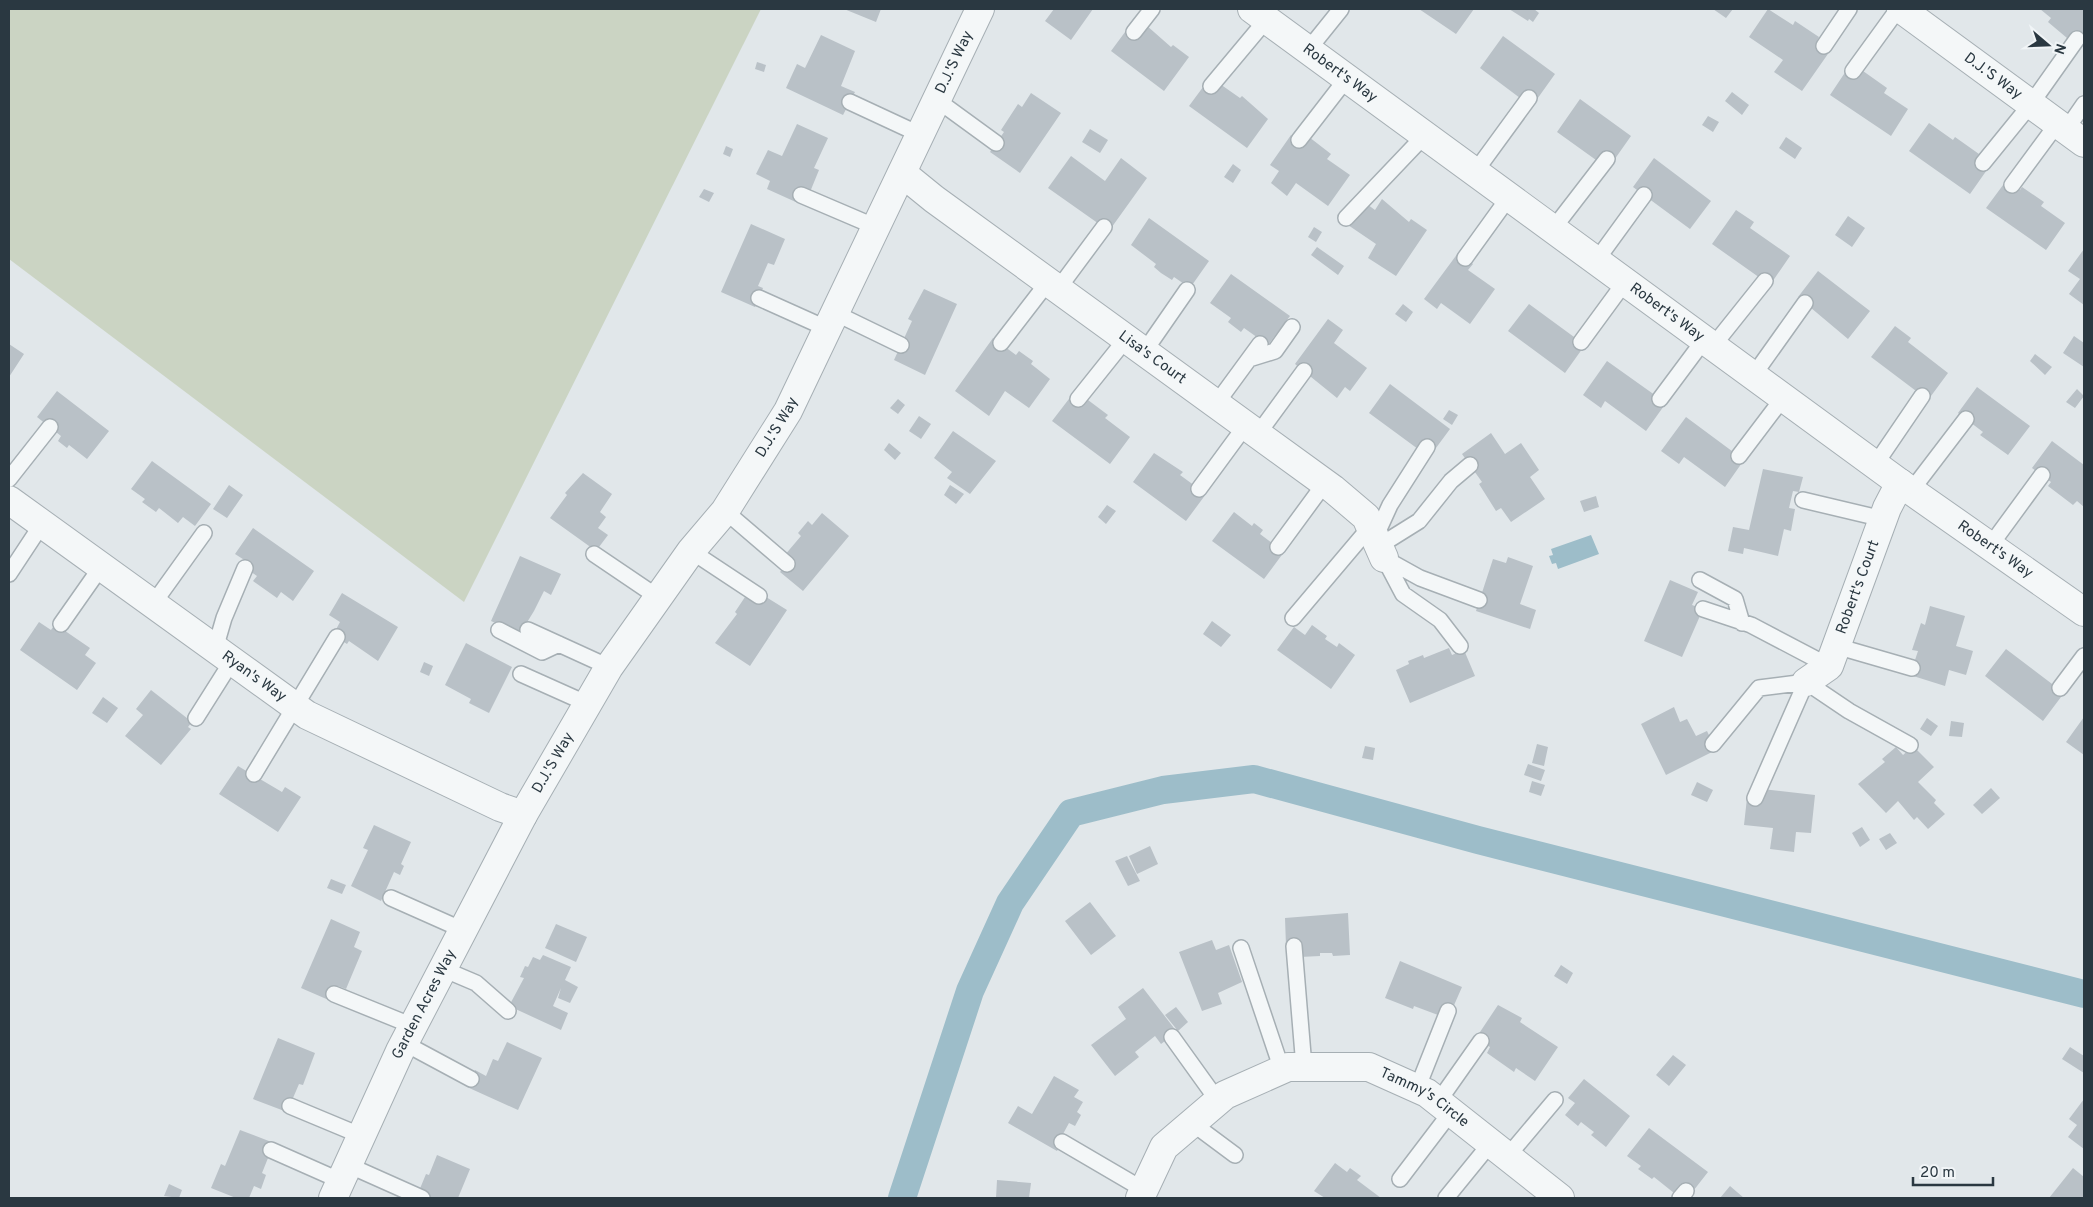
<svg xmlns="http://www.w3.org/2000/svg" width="2093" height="1207" font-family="Overpass,sans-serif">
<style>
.green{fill:#cbd4c3}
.water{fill:#9dbdc9}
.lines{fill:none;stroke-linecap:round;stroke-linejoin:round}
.canal{stroke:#9dbdc9;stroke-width:28}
.building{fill:#b9c1c7}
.lane-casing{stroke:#a6afb4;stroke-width:18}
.street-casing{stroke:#a6afb4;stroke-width:30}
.lane{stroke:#f4f7f8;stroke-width:15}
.street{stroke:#f4f7f8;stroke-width:28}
.labels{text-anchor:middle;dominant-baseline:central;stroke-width:5;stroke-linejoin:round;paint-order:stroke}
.street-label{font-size:15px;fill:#2a3841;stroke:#f1f5f7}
</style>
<rect width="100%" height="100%" fill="#e1e7ea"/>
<path class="green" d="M9 9H761L464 602 9 259Z"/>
<path class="water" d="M1591 535 1599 554 1558 569 1556 563 1552 564 1549 556 1553 555 1551 549Z"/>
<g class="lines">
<path class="canal" d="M902 1198 970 991 1010 903 1071 813 1163 790 1254 779 1478 840 2084 994"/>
</g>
<path class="building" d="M844 9H881L876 22Z
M1054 9H1093L1071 40 1045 21Z
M1419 9H1474L1456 34Z
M1509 9H1534L1539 13 1533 22 1529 19 1528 21Z
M1713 9H1733L1726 18Z
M1768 9 1793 25 1795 21 1819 37 1817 41 1830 51 1802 91 1774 72 1783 60 1749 37Z
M2040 9H2084V40L2082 43 2071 34 2067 38 2048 22 2051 18Z
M1146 25 1171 47 1173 45 1189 57 1164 91 1111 51 1128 28Z
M821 35 855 51 841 86 855 92 843 115 786 88 797 64 805 68Z
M1503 36 1555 74 1535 102 1520 98 1480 68Z
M757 62 766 65 764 72 755 69Z
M1848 68 1860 76 1863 71 1887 88 1884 93 1908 109 1891 136 1830 95Z
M1206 83 1220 84 1240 98 1242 96 1268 119 1247 148 1189 106Z
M1732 92 1749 105 1742 115 1725 101Z
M1031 93 1061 113 1020 173 990 152 1004 132 1001 130 1018 104 1022 107Z
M1580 99 1631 136 1612 163 1600 155 1596 160 1557 132Z
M1708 116 1719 122 1713 132 1702 125Z
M1929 123 1953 140 1955 137 1979 154 1976 158 1989 167 1970 194 1909 151Z
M797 124 828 138 814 168 819 170 810 192 804 189 798 203 767 189 770 181 756 174 768 150 782 156Z
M1090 129 1108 140 1100 153 1082 142Z
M1291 135 1304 144 1309 137 1331 154 1327 159 1350 175 1328 206 1296 183 1287 196 1271 183 1279 171 1270 165Z
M1786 137 1802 148 1795 159 1779 148Z
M726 146 733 149 730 157 723 154Z
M1071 156 1105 181 1121 158 1147 178 1109 231 1048 188Z
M1654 158 1711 201 1690 229 1633 187Z
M1233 164 1241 170 1233 183 1224 177Z
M2006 181 2020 190 2022 187 2044 202 2041 206 2065 223 2046 250 1986 208Z
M704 189 714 193 709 202 699 197Z
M1382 199 1409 222 1411 219 1427 230 1396 276 1368 258 1376 244 1348 225 1364 202 1375 210Z
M1736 210 1754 222 1750 228 1790 256 1770 285 1712 244Z
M1848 216 1865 228 1852 247 1835 235Z
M1149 218 1209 261 1190 288 1174 277 1172 280 1161 273 1154 267 1156 264 1131 245Z
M751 224 785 239 774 265 768 263 758 286 763 288 755 307 721 292Z
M1314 227 1322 232 1316 242 1308 237Z
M1317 247 1344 266 1338 275 1311 255Z
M2084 249V305L2069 294 2080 279 2068 271Z
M1458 253 1473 264 1468 270 1495 289 1470 324 1441 303 1437 309 1424 299Z
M1818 271 1870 311 1848 339 1798 297Z
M1231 274 1290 316 1268 345 1244 328 1241 332 1228 322 1231 318 1210 303Z
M924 289 957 304 925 375 894 360 912 321 908 319Z
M1403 304 1413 312 1406 322 1395 314Z
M1529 304 1585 345 1565 373 1508 331Z
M1328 319 1343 330 1334 343 1367 368 1350 391 1345 387 1337 398 1295 364Z
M1895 326 1911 338 1908 342 1948 373 1928 400 1871 357Z
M2074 336 2084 343V367L2063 353Z
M993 338 1016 355 1019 351 1033 361 1031 364 1050 379 1029 408 1005 391 989 416 955 391Z
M9 344 24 354 9 377Z
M2035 354 2052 367 2045 375 2030 361Z
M1607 361 1666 403 1646 431 1605 401 1601 408 1583 395Z
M1390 384 1450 429 1433 452 1422 443 1418 449 1369 413Z
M1977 387 2030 426 2008 455 1980 435 1983 432 1958 413Z
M2077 389 2084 396 2075 408 2066 402Z
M57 391 109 431 87 459 69 445 67 448 58 441 61 436 37 417Z
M1072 395 1085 404 1088 400 1108 415 1105 418 1130 437 1110 464 1052 421Z
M898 399 905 405 898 414 890 408Z
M1449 410 1458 415 1452 425 1443 419Z
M919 416 931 424 921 439 909 431Z
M1686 417 1744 460 1725 487 1684 457 1679 464 1661 451Z
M953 431 996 461 970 494 947 478 952 472 934 458Z
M1491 433 1505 454 1521 443 1539 470 1530 477 1545 499 1511 522 1501 508 1496 511 1479 484 1482 482 1462 454Z
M2052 441 2084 465V507L2077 501 2073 505 2048 486 2051 482 2032 468Z
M889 443 901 453 895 460 884 450Z
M1154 453 1183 472 1180 475 1206 494 1186 521 1133 482Z
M152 461 211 504 195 526 183 517 178 523 159 508 156 512 142 502 145 499 131 489Z
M1763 469 1803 477 1799 492 1793 491 1789 508 1795 509 1791 531 1784 529 1778 556 1744 548 1743 554 1728 551 1733 527 1749 530Z
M583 473 612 494 600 512 606 517 598 528 608 535 596 551 550 518 567 495 565 493Z
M229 485 243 495 227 518 213 509Z
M950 485 964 494 956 504 944 495Z
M1596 496 1599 507 1584 512 1580 501Z
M1107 505 1116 511 1106 524 1098 517Z
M1234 512 1252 526 1254 523 1263 530 1260 534 1284 552 1264 579 1212 541Z
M822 513 849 536 803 591 780 572 790 561 784 556 801 536 798 533 808 521 812 525Z
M253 528 314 571 293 601 281 592 277 598 253 581 257 576 245 568 249 563 235 554Z
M520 556 561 574 551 595 544 591 534 611 526 624 524 623 519 634 491 621Z
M1508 557 1533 566 1520 604 1536 610 1530 629 1476 611 1493 559 1506 563Z
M1670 580 1698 592 1692 605 1703 609 1682 657 1644 641Z
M342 593 398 627 378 661 349 641 347 644 333 635 340 622 329 615Z
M761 594 787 610 750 666 715 643 737 614 735 612 745 597 755 603Z
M1930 606 1965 616 1956 646 1973 651 1966 675 1949 670 1945 686 1910 675 1918 651 1912 650 1921 623 1925 625Z
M1212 621 1231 635 1221 647 1203 634Z
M39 622 51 630 55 624 90 648 85 655 96 663 77 690 20 650Z
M1312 625 1327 636 1325 639 1337 647 1339 643 1355 655 1331 689 1277 650 1294 627 1305 635Z
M466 643 512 667 489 713 469 703 471 699 445 685Z
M1449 648 1452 655 1464 650 1475 676 1410 703 1396 670 1409 664 1408 661 1423 655 1424 658Z
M2006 649 2064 693 2043 721 1985 676Z
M424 662 433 666 429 676 420 672Z
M151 690 192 722 188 727 191 729 161 765 125 736 143 715 136 709Z
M103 697 118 708 107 723 92 713Z
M1674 707 1680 722 1687 719 1696 736 1707 731 1716 750 1666 775 1641 724Z
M2084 717V755L2066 742Z
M1927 718 1938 726 1931 736 1920 729Z
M1951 721 1964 723 1962 737 1949 736Z
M1537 744 1548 747 1544 766 1532 763Z
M1365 746 1375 748 1373 760 1362 758Z
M1913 746 1934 767 1918 782 1936 800 1934 803 1945 814 1928 829 1917 817 1914 820 1898 801 1886 813 1858 784 1885 762 1882 759 1896 747 1903 755Z
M1528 764 1545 770 1541 781 1524 775Z
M238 766 282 792 285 787 301 797 278 832 219 794Z
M1532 781 1545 785 1541 796 1529 792Z
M1697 782 1713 790 1707 802 1691 795Z
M1991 788 2000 798 1982 814 1973 805Z
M1762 789 1815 795 1811 833 1796 832 1794 852 1770 849 1773 828 1744 825 1747 798 1761 799Z
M374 825 411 842 401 864 404 866 400 875 394 872 381 901 351 886 368 850 363 848Z
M1862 827 1870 840 1860 847 1852 833Z
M1890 833 1897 843 1886 850 1879 839Z
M1150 846 1158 864 1137 874 1129 856Z
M1127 856 1140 881 1128 886 1115 861Z
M331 879 346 885 342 894 327 888Z
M1090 902 1116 936 1091 955 1065 921Z
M1348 913 1350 955 1333 956 1332 953H1320V956L1300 957 1299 945 1286 946 1285 918Z
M331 919 360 932 354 947 362 951 346 989 338 986 331 1001 301 988Z
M556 924 587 937 576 962 545 948Z
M1212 940 1216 950 1229 945 1242 982 1218 993 1222 1004 1202 1011 1179 952Z
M543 955 571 967 565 980 578 987 570 1003 558 998 561 988 553 1006 568 1013 561 1030 509 1006 524 978 520 977 525 966 528 967 533 957 540 960Z
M1400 961 1462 987 1451 1012 1442 1008 1438 1015 1414 1006 1413 1009 1385 998Z
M1561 965 1573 973 1567 984 1554 976Z
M1143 988 1177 1032 1161 1044 1155 1036 1135 1052 1139 1057 1115 1076 1091 1045 1126 1019 1118 1007Z
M1498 1005 1522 1018 1520 1022 1558 1047 1535 1081 1516 1068 1514 1072 1487 1053 1490 1047 1476 1038Z
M1176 1007 1188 1022 1178 1031 1165 1015Z
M278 1038 315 1053 303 1085 299 1084 287 1112 253 1099Z
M507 1042 542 1058 518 1110 467 1087 475 1070 486 1076 493 1059 498 1061Z
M2070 1047 2084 1056V1073L2062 1059Z
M1673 1055 1686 1065 1669 1086 1656 1075Z
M1054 1076 1079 1090 1074 1097 1083 1102 1077 1112 1081 1115 1075 1126 1069 1123 1063 1134 1066 1135 1057 1151 1008 1123 1018 1106 1032 1114Z
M1584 1079 1630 1116 1606 1147 1591 1135 1594 1132 1590 1129 1581 1122 1578 1126 1565 1115 1575 1103 1568 1098Z
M2084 1099V1149L2068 1137 2077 1125 2069 1119Z
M1649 1128 1708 1172 1690 1195 1679 1186 1674 1193 1654 1177 1652 1179 1638 1169 1641 1166 1627 1156Z
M240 1130 274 1143 262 1173 266 1175 261 1189 254 1186 249 1198H236L211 1188 221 1164 225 1166Z
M437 1155 470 1169 458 1198H429L430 1196 419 1191 426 1174 429 1175Z
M1335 1163 1347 1172 1350 1168 1361 1176 1357 1180 1381 1198H1325L1314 1191Z
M2073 1168 2084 1177V1198H2049Z
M997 1180 1031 1183 1029 1198H996Z
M169 1184 182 1190 179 1198 164 1196Z
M1730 1186 1744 1198H1720Z"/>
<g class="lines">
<g class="lane-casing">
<path id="lane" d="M1134 32 1152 9
M1824 46 1849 9
M1308 50 1341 9
M1853 71 1898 9
M1211 86 1267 19
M937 100 996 143
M850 102 921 135
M2066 130 2084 104
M1299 140 1347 78
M1983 163 2031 104 2077 39
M1475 172 1529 98
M2012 185 2057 124
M801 195 876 227
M1346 218 1425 135
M1553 229 1607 159
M1465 258 1509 197
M1596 261 1644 195
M1058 289 1104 227
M759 298 828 329
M835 313 901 345
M1581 342 1625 282
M1001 343 1048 282
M1713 346 1765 281
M1144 352 1187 290
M1249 359 1275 351 1292 327
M1753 376 1805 303
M1078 399 1126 339
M1660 399 1704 340
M1216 404 1260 344
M1258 434 1304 371
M1739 456 1783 398
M1875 465 1922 396
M9 479 50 427
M1199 489 1246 425
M1911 491 1966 419
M1803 500 1883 519
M725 511 787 564
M1375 538 1390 505 1427 447
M1379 546 1419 521 1451 481 1470 465
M1990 546 2042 475
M1278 547 1325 483
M691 551 759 596
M594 554 659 598
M1384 558 1403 594 1440 620 1460 646
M1384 558 1420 578 1479 600
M9 574 42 524
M1700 580 1735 599 1742 623
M153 604 204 533
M1703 609 1751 625 1829 666
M1293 618 1370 527
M61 624 101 567
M499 630 542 652 559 644
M528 630 609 667
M1836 646 1912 668
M215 649 224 618 245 568
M521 674 588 704
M2060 688 2084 656
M196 718 232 661
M1713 744 1759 688 1806 682 1849 711 1910 745
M254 774 337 637
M1755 798 1806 682
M391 898 463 930
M1294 946 1304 1067
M1241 948 1282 1070
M443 969 476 983 508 1011
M334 994 413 1026
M1172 1037 1218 1101
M404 1043 471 1079
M1417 1089 1448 1011
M1438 1102 1481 1041
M290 1106 362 1136
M1192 1123 1235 1155
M1062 1142 1144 1190
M271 1150 341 1181
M1507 1157 1555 1100
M348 1165 422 1198
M1400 1179 1451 1112
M1446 1198 1490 1144
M1680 1198 1686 1191"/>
</g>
<g class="street-casing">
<g id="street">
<path id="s1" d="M1252 9 1900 483 2084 612"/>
<path id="s2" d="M1901 9 2084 143"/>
<path id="s3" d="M902 173 934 199 1333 489 1366 517 1384 558"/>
<path id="s4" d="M9 500 307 715 500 807 523 815"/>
<path id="s5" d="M1806 682 1829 666 1887 508 1900 483"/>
<path id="s6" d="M333 1198 400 1051 523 815 609 667 691 551 725 511 788 411 980 9"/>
<path id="s7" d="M1140 1198 1164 1147 1225 1095 1288 1067H1369L1427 1093 1560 1198"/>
</g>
</g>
<use href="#lane" class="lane"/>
<use href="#street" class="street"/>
</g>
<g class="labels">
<g class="street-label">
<text stroke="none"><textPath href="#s6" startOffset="1298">D.J.'S Way</textPath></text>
<text stroke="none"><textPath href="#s1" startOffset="109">Robert's Way</textPath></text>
<text stroke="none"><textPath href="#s2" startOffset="114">D.J.'S Way</textPath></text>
<text stroke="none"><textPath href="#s1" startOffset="514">Robert's Way</textPath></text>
<text stroke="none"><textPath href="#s3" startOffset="311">Lisa's Court</textPath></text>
<text stroke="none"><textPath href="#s6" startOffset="892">D.J.'S Way</textPath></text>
<text stroke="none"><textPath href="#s1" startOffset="919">Robert's Way</textPath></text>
<text stroke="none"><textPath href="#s5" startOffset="112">Robert's Court</textPath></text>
<text stroke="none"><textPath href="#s4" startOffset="302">Ryan's Way</textPath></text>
<text stroke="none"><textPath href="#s6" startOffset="488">D.J.'S Way</textPath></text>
<text stroke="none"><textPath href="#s6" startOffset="214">Garden Acres Way</textPath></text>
<text stroke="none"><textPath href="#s7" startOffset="350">Tammy's Circle</textPath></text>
</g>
</g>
<rect width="2093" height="1207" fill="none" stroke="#2a3841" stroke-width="20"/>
<g transform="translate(2048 45) rotate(109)" stroke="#f1f5f7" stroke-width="4" paint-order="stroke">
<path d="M0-4L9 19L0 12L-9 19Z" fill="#2a3841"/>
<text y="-8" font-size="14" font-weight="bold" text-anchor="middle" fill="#2a3841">N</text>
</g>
<path d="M1913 1177v8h80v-8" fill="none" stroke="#2a3841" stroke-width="2.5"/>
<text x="1920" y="1177" font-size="15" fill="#2a3841" stroke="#f1f5f7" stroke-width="4" paint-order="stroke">20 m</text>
</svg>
